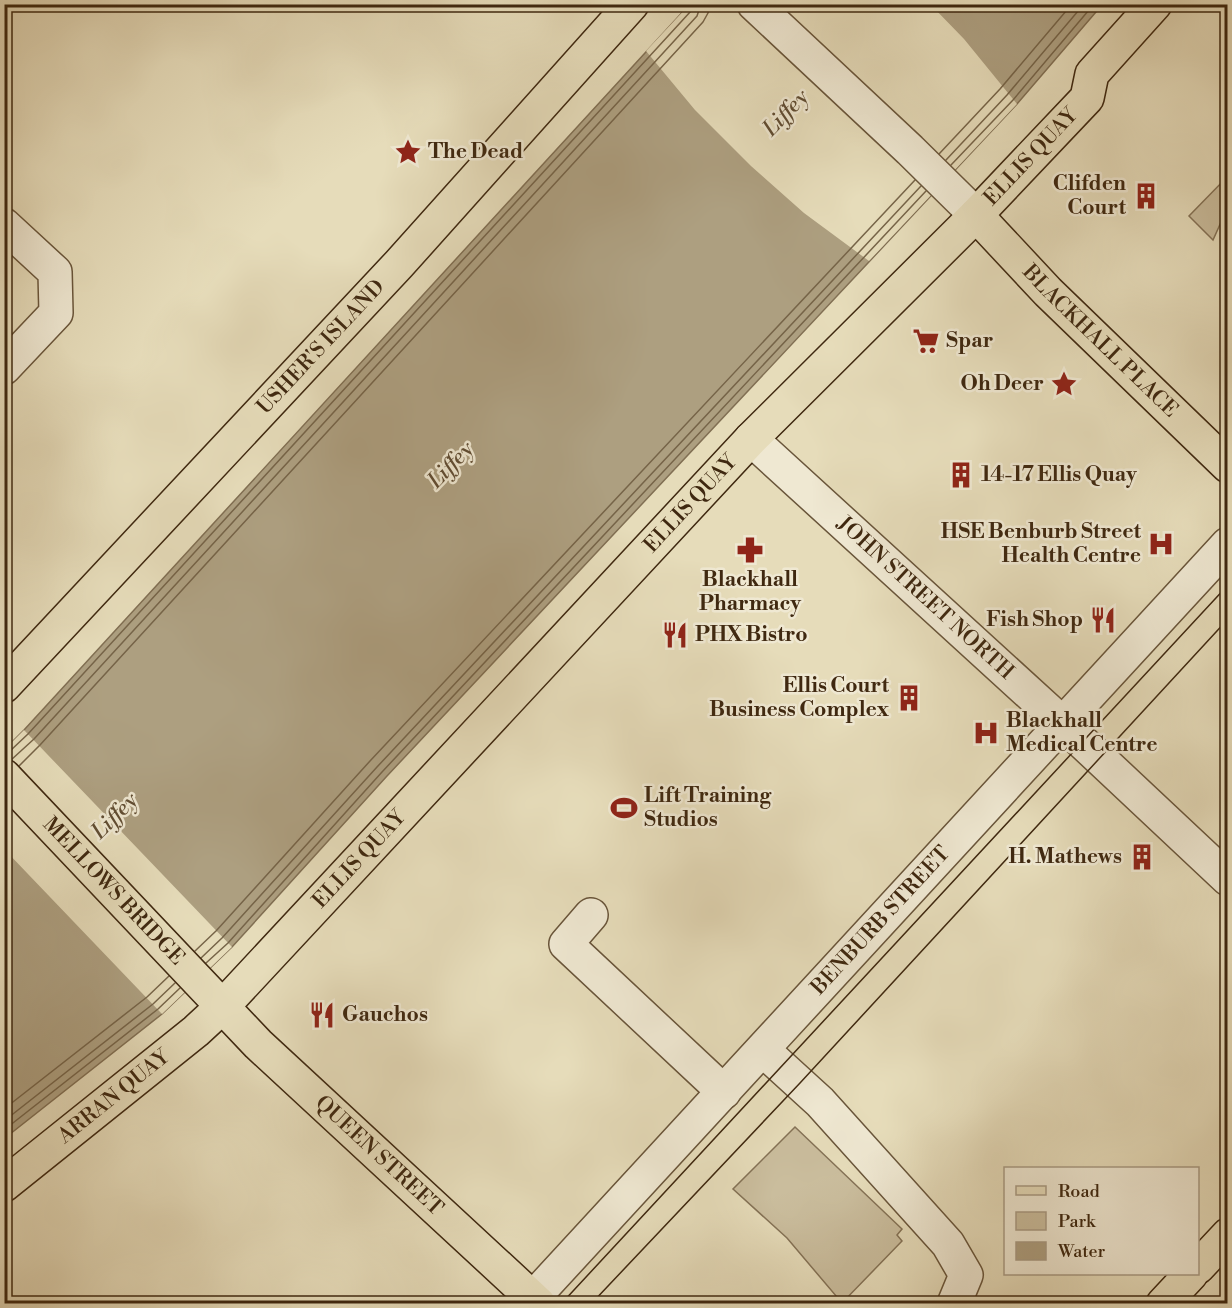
<svg xmlns="http://www.w3.org/2000/svg" width="1232" height="1308" font-family="'Libre Bodoni',serif">
<style>
.green{fill:#cabd9d;stroke:#847256;stroke-width:1.5}
.water{fill:#ad9f80;stroke:#816f53;stroke-width:1.5}
.pier{fill:#e6dcba}
.lines{fill:none;stroke-linecap:round;stroke-linejoin:round}
.shore{stroke:#766448;stroke-width:1.5}
.minor-casing{stroke:#69553a;stroke-width:36}
.major-casing{stroke:#3f2810;stroke-width:36}
.minor{stroke:#efe8d2;stroke-width:33}
.major{stroke:#e6dcba;stroke-width:33}
.tram{stroke:#3f2810;stroke-width:1.5}
.labels{text-anchor:middle;dominant-baseline:central;stroke-width:5;stroke-linejoin:round;paint-order:stroke}
.poi-label{font-size:21px;font-weight:bold;fill:#3f2810;stroke:#efe8d2;text-anchor:start}
.street-label{font-size:21px;fill:#3f2810;stroke:#efe8d2}
.water-label{font-size:22px;font-style:italic;fill:#604c32;stroke:#efe8d2}
</style>
<rect width="100%" height="100%" fill="#e6dcba"/>
<filter id="stains"><feTurbulence type="fractalNoise" baseFrequency=".00333" numOctaves="4"/><feColorMatrix values="0 0 0 0 .2 0 0 0 0 .09 0 0 0 0 .02 0 0 0 .5 -.17"/></filter>
<radialGradient id="worn" r=".72"><stop offset=".6" stop-color="#630" stop-opacity="0"/><stop offset="1" stop-color="#630" stop-opacity=".3"/></radialGradient>
<path class="green" d="M1227 177V224L1222 220 1213 240 1189 216Z
M795 1127 902 1229 897 1235 902 1241 842 1303 787 1238 733 1189Z"/>
<path class="water" d="M689 5H1102L1017 104 387 776 232 947 162 1014 5 1138V749L24 730Z"/>
<path class="pier" d="M689 5H931L964 39 1017 104 869 261 804 213 751 166 695 110 646 51Z
M24 730 232 947 162 1014 5 850V749Z"/>
<g class="lines">
<path class="shore" d="M939 154 1000 89 1072 4
M946 160 1007 95 1084 4
M951 165 1013 100 1094 4
M4 753 10 751 28 734 691 11 693 4
M11 760 34 739 697 16 701 4
M19 766 40 745 703 22 708 13 710 4
M195 951 216 931 370 761 915 180
M201 958 222 938 377 767 921 186
M206 963 228 943 382 772 926 191
M4 1109 147 997 169 976
M4 1121 153 1004 175 983
M4 1130 158 1009 180 988"/>
<g class="minor-casing">
<g id="minor">
<path d="M754 4 910 150 976 215"/>
<path d="M4 225 55 272 56 313 4 368"/>
<path id="s1" d="M751 439 1062 723 1228 879"/>
<path d="M591 915 566 944 724 1092"/>
<path d="M763 1050 820 1102 948 1244 966 1275 954 1304"/>
<path id="s2" d="M533 1298 1228 544"/>
</g>
</g>
<g class="major-casing">
<g id="major">
<path id="s3" d="M976 215 1048 292 1228 466"/>
<path id="s4" d="M4 686 399 264 632 4"/>
<path id="s5" d="M4 776 258 1044 539 1304"/>
<path id="s6" d="M4 1185 196 1031 223 1006 751 439 976 215 1087 98 1092 74 1155 4"/>
<path d="M1198 1267 1228 1235"/>
<path d="M1163 1304 1191 1274"/>
</g>
</g>
<use href="#minor" class="minor"/>
<use href="#major" class="major"/>
<path class="tram" d="M561 1304 1228 585
M591 1304 800 1083 1228 619"/>
</g>
<defs>
<g id="sight-bare" transform="scale(2.07)"><path d="M0-6L1.8-2.2L6-1.7L2.9 1.2L3.7 5.4L0 3.3L-3.7 5.4L-2.9 1.2L-6-1.7L-1.8-2.2Z" fill="#8f2418" stroke="#efe8d2" stroke-width="2.5" paint-order="stroke"/></g>
<g id="building-bare" transform="scale(2.07)"><path d="M-4-6H4V6H1V3H-1V6H-4ZM-2.5-4.3h1.7v1.8h-1.7ZM.8-4.3h1.7v1.8H.8ZM-2.5-1h1.7V.8h-1.7ZM.8-1h1.7V.8H.8Z" fill="#8f2418" stroke="#efe8d2" stroke-width="2.5" paint-order="stroke"/></g>
<g id="supermarket-bare" transform="scale(2.07)"><path d="M-6-5.5h2.5l.6 2H6L4.5 2H-2.5L-4.4-4H-6ZM-1.5 3.2a1.3 1.3 0 1 0 .1 0ZM3 3.2a1.3 1.3 0 1 0 .1 0Z" fill="#8f2418" stroke="#efe8d2" stroke-width="2.5" paint-order="stroke"/></g>
<g id="hospital-bare" transform="scale(2.07)"><path d="M-5-5h3v3.5h4V-5h3V5h-3V1.5h-4V5h-3Z" fill="#8f2418" stroke="#efe8d2" stroke-width="2.5" paint-order="stroke"/></g>
<g id="pharmacy-bare" transform="scale(2.07)"><path d="M-2-6h4v4h4v4h-4v4h-4v-4h-4v-4h4Z" fill="#8f2418" stroke="#efe8d2" stroke-width="2.5" paint-order="stroke"/></g>
<g id="restaurant-bare" transform="scale(2.07)"><path d="M-5-6h1v4h1v-4h1v4h1v-4h1v5L-1.5 .5V6h-2V.5L-5-1ZM5-6V6H3V1.5H1.5Q1.5-4 5-6Z" fill="#8f2418" stroke="#efe8d2" stroke-width="2.5" paint-order="stroke"/></g>
<g id="stadium-bare" transform="scale(2.07)"><path d="M0-5a6.5 5 0 1 0 0 10a6.5 5 0 1 0 0-10ZM-3.5-1.8h7v3.6h-7Z" fill="#8f2418" stroke="#efe8d2" stroke-width="2.5" paint-order="stroke"/></g>
</defs>
<g fill-rule="evenodd">
<use href="#sight-bare" x="408" y="152"/>
<use href="#building-bare" x="1146" y="196"/>
<use href="#supermarket-bare" x="926" y="341"/>
<use href="#sight-bare" x="1064" y="384"/>
<use href="#building-bare" x="961" y="475"/>
<use href="#hospital-bare" x="1161" y="544"/>
<use href="#pharmacy-bare" x="750" y="550"/>
<use href="#restaurant-bare" x="1103" y="620"/>
<use href="#restaurant-bare" x="675" y="635"/>
<use href="#building-bare" x="909" y="698"/>
<use href="#hospital-bare" x="986" y="733"/>
<use href="#stadium-bare" x="624" y="808"/>
<use href="#building-bare" x="1142" y="857"/>
<use href="#restaurant-bare" x="322" y="1015"/>
</g>
<g class="labels">
<g class="poi-label">
<text x="428" y="152">The Dead</text>
<text x="1126" y="184" text-anchor="end">Clifden<tspan x="1126" dy="24">Court</tspan></text>
<text x="946" y="341">Spar</text>
<text x="1044" y="384" text-anchor="end">Oh Deer</text>
<text x="981" y="475">14-17 Ellis Quay</text>
<text x="1141" y="532" text-anchor="end">HSE Benburb Street<tspan x="1141" dy="24">Health Centre</tspan></text>
<text x="750" y="580" text-anchor="middle">Blackhall<tspan x="750" dy="24">Pharmacy</tspan></text>
<text x="1083" y="620" text-anchor="end">Fish Shop</text>
<text x="695" y="635">PHX Bistro</text>
<text x="889" y="686" text-anchor="end">Ellis Court<tspan x="889" dy="24">Business Complex</tspan></text>
<text x="1006" y="721">Blackhall<tspan x="1006" dy="24">Medical Centre</tspan></text>
<text x="644" y="796">Lift Training<tspan x="644" dy="24">Studios</tspan></text>
<text x="1122" y="857" text-anchor="end">H. Mathews</text>
<text x="342" y="1015">Gauchos</text>
</g>
<g class="street-label">
<text stroke="none"><textPath href="#s6" startOffset="1455">ELLIS QUAY</textPath></text>
<text stroke="none"><textPath href="#s3" startOffset="177">BLACKHALL PLACE</textPath></text>
<text stroke="none"><textPath href="#s4" startOffset="464">USHER'S ISLAND</textPath></text>
<text stroke="none"><textPath href="#s6" startOffset="969">ELLIS QUAY</textPath></text>
<text stroke="none"><textPath href="#s1" startOffset="236">JOHN STREET NORTH</textPath></text>
<text stroke="none"><textPath href="#s6" startOffset="483">ELLIS QUAY</textPath></text>
<text stroke="none"><textPath href="#s5" startOffset="159">MELLOWS BRIDGE</textPath></text>
<text stroke="none"><textPath href="#s2" startOffset="513">BENBURB STREET</textPath></text>
<text stroke="none"><textPath href="#s6" startOffset="141">ARRAN QUAY</textPath></text>
<text stroke="none"><textPath href="#s5" startOffset="534">QUEEN STREET</textPath></text>
</g>
<g class="water-label">
<text transform="translate(786 113) rotate(-46)">Liffey</text>
<text transform="translate(451 465) rotate(-46)">Liffey</text>
<text transform="translate(115 816) rotate(-45)">Liffey</text>
</g>
</g>
<rect width="1232" height="1308" fill="none" stroke="#e6dcba" stroke-width="24"/>
<rect x="6" y="6" width="1220" height="1296" fill="none" stroke="#3f2810" stroke-width="3"/>
<rect x="12" y="12" width="1208" height="1284" fill="none" stroke="#3f2810" stroke-width="1.5"/>
<rect x="1004" y="1167" width="195" height="108" fill="#efe8d2" stroke="#a99b84" stroke-width="1.5"/>
<rect x="1016" y="1186" width="30" height="9" fill="#e6dcba" stroke="#a99b84" stroke-width="1.5"/>
<text x="1058" y="1197" font-size="18" fill="#3f2810">Road</text>
<rect x="1016" y="1212" width="30" height="18" fill="#cabd9d" stroke="#a99b84" stroke-width="1.5"/>
<text x="1058" y="1227" font-size="18" fill="#3f2810">Park</text>
<rect x="1016" y="1242" width="30" height="18" fill="#ad9f80" stroke="#a99b84" stroke-width="1.5"/>
<text x="1058" y="1257" font-size="18" fill="#3f2810">Water</text>
<rect width="100%" height="100%" filter="url(#stains)"/>
<rect width="100%" height="100%" fill="url(#worn)"/>
</svg>
